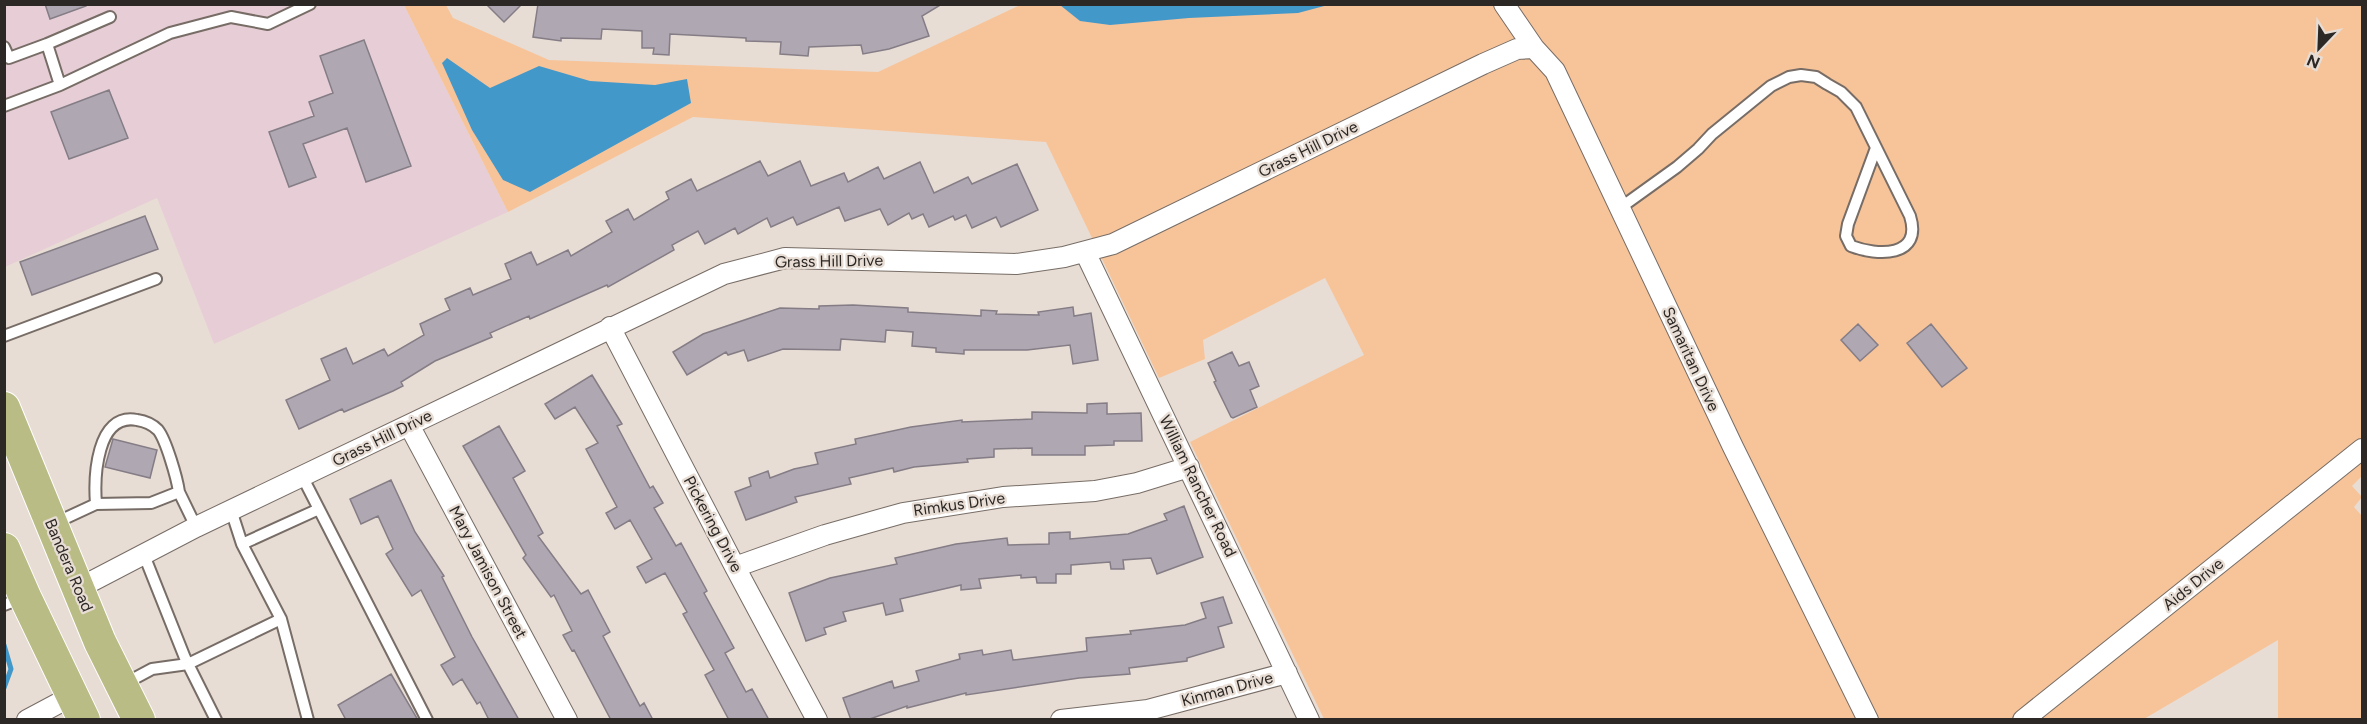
<svg xmlns="http://www.w3.org/2000/svg" width="2367" height="724" font-family="Figtree,sans-serif">
<style>
.commercial{fill:#e7ced6}
.green{fill:#f7c49a;fill-rule:evenodd}
.water{fill:#4398ca}
.lines{fill:none;stroke-linecap:round;stroke-linejoin:round}
.stream{stroke:#4398ca;stroke-width:5}
.building{fill:#afa7b1;stroke:#847d86;stroke-width:1.5}
.lane-casing{stroke:#776d66;stroke-width:14}
.street-casing{stroke:#776d66;stroke-width:22}
.primary-casing{stroke:#fff;stroke-width:34}
.lane{stroke:#fff;stroke-width:10}
.street{stroke:#fff;stroke-width:20}
.primary{stroke:#b9bc85;stroke-width:32}
.labels{text-anchor:middle;dominant-baseline:central;stroke-width:4.5;stroke-linejoin:round;paint-order:stroke}
.street-label{font-size:16px;fill:#2c2825;stroke:#e8ddd4}
</style>
<rect width="100%" height="100%" fill="#e8ddd4"/>
<path class="commercial" d="M4 5H404L508 212 214 344 157 198 5 267Z"/>
<path class="green" d="M404 5H446L453 18 549 60 878 72 1020 5H2362V476L2352 486 2362 497 2354 507 2362 516V719H2278V640L2144 719H1324L1190 442 1364 355 1325 278 1203 340 1205 359 1159 378 1046 142 693 117 508 212ZM1858 324 1877 345 1860 361 1841 340ZM1931 325 1951 363 1959 358 1967 368 1942 387 1934 377 1935 366 1928 371 1907 343Z"/>
<path class="water" d="M1060 5H1328L1298 13 1189 18 1110 25 1080 21Z
M447 58 490 88 539 66 590 81 655 85 687 79 691 103 530 192 503 180 472 130 442 63Z"/>
<g class="lines">
<path class="stream" d="M4 645 11 669 4 688"/>
</g>
<path class="building" d="M45 4H86V6L50 19Z
M486 4H522L504 22Z
M538 4H942L922 16 929 36 889 49 863 54 861 45 809 47 808 56 780 54 781 42 746 41V38L670 34 669 55 653 54 654 48H642V31L602 29 601 39 561 38V41L533 37Z
M364 40 411 166 366 182 347 128 303 144 316 177 289 187 269 132 314 116 309 102 333 93 320 56Z
M109 90 128 138 69 159 51 112Z
M760 161 768 176 800 161 811 186 844 173 848 182 878 167 884 179 920 162 934 193 968 177 972 184 1017 164 1038 210 1001 227 996 217 972 228 966 215 955 220 953 216 929 227 923 214 912 219 909 213 888 225 880 209 845 221 839 207 797 225 793 217 771 227 767 218 738 234 735 228 705 244 698 231 672 245 674 250 608 287 607 285 530 319 529 316 490 333 492 337 435 361 401 382 403 386 393 391 344 412 342 409 299 429 286 400 330 380 321 359 346 348 353 364 384 349 388 356 424 335 420 324 450 310 445 299 470 288 473 295 511 279 505 264 531 252 537 265 568 250 571 256 612 232 606 221 628 209 634 220 669 199 666 192 691 179 697 191Z
M145 216 158 249 32 295 20 262Z
M853 305 908 308V312L981 316V310L997 311 996 314 1039 315 1038 312 1073 307 1074 316 1091 313 1098 360 1073 364 1070 345 1027 350H964V354L936 352V348L912 346 913 332 886 330 885 342 841 339 840 350 783 349 748 361 744 350 728 355 726 352 687 375 673 352 703 334 780 308 819 309V306Z
M1858 324 1878 345 1860 361 1841 340Z
M1931 324 1967 368 1942 387 1907 343Z
M1232 352 1239 366 1249 362 1259 386 1250 390 1257 407 1233 418 1231 417 1214 382 1216 381 1208 363Z
M592 375 622 424 617 426 650 488 653 486 663 503 654 508 676 546 681 543 707 591 704 593 734 648 725 653 746 692 752 689 769 720H729L705 675 714 670 683 614 687 612 665 573 646 583 637 567 652 559 630 520 615 529 606 513 617 507 586 449 598 443 575 407 555 419 545 404Z
M1107 403V414L1141 413 1142 441H1114V445L1085 446V455H1032V448L994 449V457L967 459 968 462 914 467 894 472 893 468 849 478 851 484 795 497 797 502 746 520 735 492 751 486 749 478 768 471 770 478 794 469 818 464 815 453 856 444 855 439 911 427 962 420V422L1032 419V412L1087 413V404Z
M499 426 525 471 513 478 543 533 538 536 581 594 588 590 610 632 603 636 640 706 644 703 653 720H611L574 650 572 651 563 635 572 631 554 595 551 597 523 558 526 555 463 446Z
M113 439 157 450 150 478 105 467Z
M391 480 415 532 444 576 442 577 472 637 519 720H489L480 702 477 704 462 679 453 685 441 665 455 657 421 590 412 596 386 554 393 549 378 516 361 524 350 499Z
M1184 506 1203 557 1157 574 1151 558 1123 560 1124 569H1111L1110 562 1071 565V574H1056V583H1037L1036 577 1021 578V575L979 579 981 588 961 590V585L900 599 903 611 886 615 883 603 843 612 846 621 824 628 826 634 806 641 789 593 830 578 897 564 895 558 956 544 1007 538 1008 545 1049 544V533L1070 532V539L1128 534 1167 520 1164 514Z
M1223 597 1232 623 1218 627 1224 647 1187 658V661L1129 668 1130 674 1079 678 966 695V693L907 708V706L867 720H851L843 698 892 681 894 688 919 681 916 671 960 659 959 654 982 650 983 655 1011 650 1013 660 1087 651 1086 638 1131 634 1130 631 1185 625 1206 618 1201 603Z
M391 674 418 720H346L338 705Z"/>
<g class="lines">
<g class="lane-casing">
<path id="lane" d="M47 44 110 17
M4 47 9 58 47 44 60 85 4 106
M60 85 170 33 231 17 268 24 310 4
M1620 208 1677 167 1698 149 1712 134 1771 86 1789 77 1801 75 1816 77 1827 84 1841 92 1856 107 1910 216C1923 258 1877 256 1851 246L1846 236 1848 224 1876 148
M4 336 156 279
M302 476 427 720
M96 504C94 478 96 412 137 420 144 421 152 424 158 430 166 440 177 478 179 492
M231 510 242 544
M53 524 96 504 151 503 179 492 196 527
M144 555 185 658 216 720
M4 605 22 598
M124 684 152 669 188 664 281 619
M308 720 281 619 242 544 319 509"/>
</g>
<g class="street-casing">
<path id="street" d="M1504 4 1534 48 1555 71 1733 447 1868 720
M1085 252 1309 720
M610 327 735 567 817 720
M409 425 567 720
M735 567 825 535 903 513 1003 497 1095 491 1137 483 1189 467
M79 588 196 527 724 274 785 258 1016 264 1064 257 1113 244 1483 64 1517 49 1534 48
M27 720 72 696
M1061 720 1148 710 1287 673
M2023 720 2362 449"/>
</g>
<g class="primary-casing">
<path id="primary" d="M4 408 100 642 139 720
M4 549 25 597 84 720"/>
</g>
<use href="#lane" class="lane"/>
<use href="#street" class="street"/>
<use href="#primary" class="primary"/>
</g>
<g class="labels">
<g class="street-label">
<text transform="translate(1308 149) rotate(-26)">Grass Hill Drive</text>
<text transform="translate(829 261) rotate(-1)">Grass Hill Drive</text>
<text transform="translate(1691 359) rotate(65)">Samaritan Drive</text>
<text transform="translate(382 438) rotate(-26)">Grass Hill Drive</text>
<text transform="translate(1198 486) rotate(64)">William Rancher Road</text>
<text transform="translate(959 504) rotate(-8)">Rimkus Drive</text>
<text transform="translate(713 524) rotate(62)">Pickering Drive</text>
<text transform="translate(69 565) rotate(67)">Bandera Road</text>
<text transform="translate(488 572) rotate(62)">Mary Jamison Street</text>
<text transform="translate(2193 584) rotate(-39)">Aids Drive</text>
<text transform="translate(1227 689) rotate(-15)">Kinman Drive</text>
</g>
</g>
<rect width="2367" height="724" fill="none" stroke="#2c2825" stroke-width="12"/>
<g transform="translate(2319 48) rotate(203)" stroke="#e8ddd4" stroke-width="4.5" paint-order="stroke">
<path d="M0-4.5L10 22L0 15L-10 22Z" fill="#2c2825"/>
<text y="-9" font-size="16" font-weight="bold" text-anchor="middle" fill="#2c2825">N</text>
</g>
</svg>
